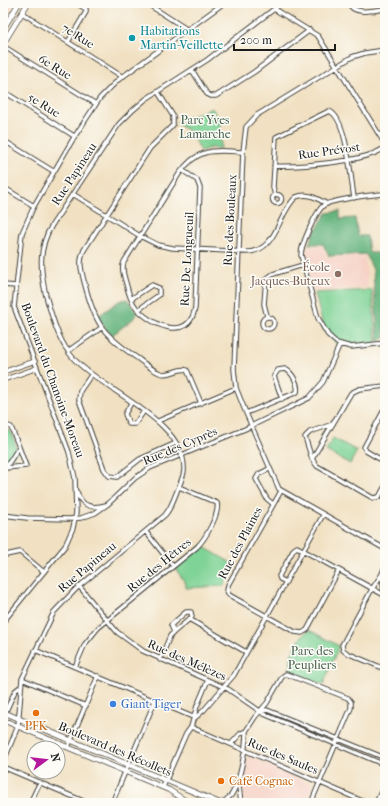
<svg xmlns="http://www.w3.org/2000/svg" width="388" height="806" font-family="'IM FELL French Canon',serif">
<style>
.built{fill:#f6d1c5}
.green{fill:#80d396;stroke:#4e7859}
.forest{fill:#68b57f;stroke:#42684e}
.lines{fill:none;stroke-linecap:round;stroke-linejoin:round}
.minor-casing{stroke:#3c3a35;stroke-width:5.5}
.major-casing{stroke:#3c3a35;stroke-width:6}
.minor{stroke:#fff;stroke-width:3.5}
.major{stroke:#fff;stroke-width:4.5}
.culture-dot{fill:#0f9aa8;stroke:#fdfcf7;stroke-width:1.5}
.education-dot{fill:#8d6e63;stroke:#fdfcf7;stroke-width:1.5}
.shop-dot{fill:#3f7fe0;stroke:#fdfcf7;stroke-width:1.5}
.food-dot{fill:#e8710a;stroke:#fdfcf7;stroke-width:1.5}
.labels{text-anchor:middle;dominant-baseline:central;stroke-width:3;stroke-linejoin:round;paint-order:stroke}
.culture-label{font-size:12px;fill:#0d838f;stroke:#fdfcf7;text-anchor:start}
.street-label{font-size:12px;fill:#1c1c1c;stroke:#fdfcf7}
.park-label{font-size:12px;fill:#3f5c47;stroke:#fdfcf7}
.education-label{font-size:12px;fill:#785e54;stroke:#fdfcf7;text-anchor:end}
.shop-label{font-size:12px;fill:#366cbe;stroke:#fdfcf7;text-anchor:start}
.food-label{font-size:12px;fill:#c56008;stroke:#fdfcf7}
</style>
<rect width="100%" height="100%" fill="#fdfcf7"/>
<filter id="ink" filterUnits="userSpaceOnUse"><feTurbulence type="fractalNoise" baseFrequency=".025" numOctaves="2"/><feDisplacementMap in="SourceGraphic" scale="8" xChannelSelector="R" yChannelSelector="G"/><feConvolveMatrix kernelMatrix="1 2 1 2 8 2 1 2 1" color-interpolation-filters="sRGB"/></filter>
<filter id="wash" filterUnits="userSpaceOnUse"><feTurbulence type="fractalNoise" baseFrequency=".012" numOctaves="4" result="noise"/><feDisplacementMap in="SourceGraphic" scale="16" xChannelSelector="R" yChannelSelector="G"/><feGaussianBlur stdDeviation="0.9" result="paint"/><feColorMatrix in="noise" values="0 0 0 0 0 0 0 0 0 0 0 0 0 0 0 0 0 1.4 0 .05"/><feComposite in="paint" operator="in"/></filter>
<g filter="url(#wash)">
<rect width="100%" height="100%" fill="#f1e1c2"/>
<path class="built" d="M3 3H15L3 22Z
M322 246 328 258 365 256 368 288 313 291 304 259 306 247Z
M249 756 313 784 306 803H244L243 776Z
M162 793 174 798 180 803H154Z"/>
<path class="green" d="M212 108 220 122 221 148H210L201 151 190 132 176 123 188 122 187 118Z
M372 290 376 344 358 347 338 345 324 330 315 293Z
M3 427 12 433 17 451 6 465 3 463Z
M333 438 357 451 350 464 326 451Z
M202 546 235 565 224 586 186 588V584L175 568Z
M309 630 339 646 323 685 290 671 291 655 302 636Z"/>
<path class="forest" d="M340 211V219L355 218 358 236H367L369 253H385V338L378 341 373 270 366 254 329 256 323 244H309L315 231 327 213Z
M127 299 137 313 133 319 111 336 97 317 119 301Z"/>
</g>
<g filter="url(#ink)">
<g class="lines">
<g class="minor-casing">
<path id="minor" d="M146 3 188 30
M349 3C353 16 375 10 385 9
M274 9 318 36 385 144
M22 13 123 77
M68 42 86 12V9L76 3
M3 46 96 104
M385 50 365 53 352 57 257 115 246 127 243 152 234 369 236 388 246 413 279 489 385 549
M192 70 207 94 211 96H216L254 72 310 30
M3 91 74 136
M158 92 173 116V125L150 148 84 250C78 262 82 273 85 285 96 326 103 334 137 358 144 363 152 370 160 373 170 377 178 367 187 370L201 403
M3 140 53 171
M274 166C296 167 370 162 385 147
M182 170 197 180 200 188 195 308C189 344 148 324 135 306 130 300 128 291 126 283 124 276 121 269 124 262L179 174C198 147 214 150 243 152
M3 187 34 206
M73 194 140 236 158 245 173 248 247 252C278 251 277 214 296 197 308 192 316 198 327 204
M385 194C375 194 332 200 324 205 316 211 301 245 301 255L318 318 328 335 337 343 351 347 385 343
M272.5 199a4.5 4.5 0 1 1 9 0a4.5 4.5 0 1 1-9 0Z
M275 195 273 187 276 137 329 111C347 117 351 180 354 198
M3 285 16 286
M131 299 152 285 159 288V295L138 310
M267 316 264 304 266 279 273 274 303 265
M262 323a6 6 0 1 1 12 0a6 6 0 1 1-12 0Z
M68 351 101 328
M3 372 35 361
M91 375 80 391 79 400 104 469 109 476 117 477 140 459 176 443
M3 380 37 368
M385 386 359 389 351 393 312 459 317 466 373 498 379 497 385 486
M131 403 125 414 129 424H135L144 411
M385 408 364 447 366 451 385 462
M246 413 295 393 297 392C299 384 292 372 285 369L278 370 274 376 282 399
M158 421 236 388
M3 424 11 427 19 447 3 472
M312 459 305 437 310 432 333 424
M5 468 26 466 19 447
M269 469 259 474 256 479 267 499 273 504
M281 491 228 585 227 591 229 595 295 632 302 633 307 630 339 570
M77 492C82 507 92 509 106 505
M3 515 27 518 69 519 81 518 95 513 108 504 135 478 150 468 245 429 309 398 323 382 340 344
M146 532 173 566
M6 555 20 552 44 572
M385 566 382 574 385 603
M382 574 372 589 342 645 343 650 347 653 385 669
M286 582 280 579 279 576 294 549 297 547 384 595
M79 586 117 632 143 651 228 689 264 714 385 765
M186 612H191L192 617 174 632 171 625Z
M189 619 246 652
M3 622 65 546 73 528 76 513 75 478 69 452 14 307 22 233 34 206 73 139 100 98 118 80 224 3
M35 650 195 718
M160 660 170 636 174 632
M75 667 85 644 98 628 197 547C205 539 220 514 217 503L179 487
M22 679 86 706
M260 711 267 710 385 758
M5 713 15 691 20 687
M195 718 204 710 234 675 323 515
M191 727 367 803
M231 744 241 733 246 731 255 717 267 703 282 677 286 674 348 698 351 702V708L311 803
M68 747 98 676
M3 763 18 726 22 679 54 612 76 589 165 515C171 508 174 499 177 491 180 484 183 478 184 471 187 421 103 391 74 359 58 341 53 319 46 296 40 270 38 248 52 225L119 124 132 111 146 99 207 60 282 3
M3 767 88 803
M238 778 241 803
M163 787 186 734 191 727 197 706 208 680
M223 802C226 800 230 797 232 794 241 779 246 747 246 731
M30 803 40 782
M112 803 155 701
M376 803 385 783"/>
</g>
<g class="major-casing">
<path id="major" d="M3 29 19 3
M3 44 28 3
M3 712 220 803
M3 720 169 790 189 803
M220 803H232"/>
</g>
<use href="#minor" class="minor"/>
<use href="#major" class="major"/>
</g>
</g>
<circle class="culture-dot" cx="132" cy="38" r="4"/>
<circle class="education-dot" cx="338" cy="274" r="4"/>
<circle class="shop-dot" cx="113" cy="704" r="4"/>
<g class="food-dot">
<circle cx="36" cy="713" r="4"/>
<circle cx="221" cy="781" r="4"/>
</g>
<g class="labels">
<g class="culture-label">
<text x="140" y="31">Habitations<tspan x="140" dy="14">Martin-Veillette</tspan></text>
</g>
<g class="street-label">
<text transform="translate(78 36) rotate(32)">7e Rue</text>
<text transform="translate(55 67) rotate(32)">6e Rue</text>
<text transform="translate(44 105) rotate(32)">5e Rue</text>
<text transform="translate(329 151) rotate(-8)">Rue Prévost</text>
<text transform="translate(74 174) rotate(-57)">Rue Papineau</text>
<text transform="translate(230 220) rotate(-87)">Rue des Bouleaux</text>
<text transform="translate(187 259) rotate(-87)">Rue De Longueuil</text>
<text transform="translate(53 380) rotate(70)">Boulevard du Chanoine-Moreau</text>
<text transform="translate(180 446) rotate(-23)">Rue des Cyprès</text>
<text transform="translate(240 543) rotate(-62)">Rue des Plaines</text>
<text transform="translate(159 565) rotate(-39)">Rue des Hêtres</text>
<text transform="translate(87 567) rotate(-40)">Rue Papineau</text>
<text transform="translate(187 660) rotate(24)">Rue des Mélèzes</text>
<text transform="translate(115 749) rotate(23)">Boulevard des Récollets</text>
<text transform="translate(283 756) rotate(23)">Rue des Saules</text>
</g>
<g class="park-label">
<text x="205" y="120">Parc Yves<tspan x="205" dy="14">Lamarche</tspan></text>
<text x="312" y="651">Parc des<tspan x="312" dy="14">Peupliers</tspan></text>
</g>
<g class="education-label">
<text x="330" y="267">École<tspan x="330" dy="14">Jacques-Buteux</tspan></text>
</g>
<g class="shop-label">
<text x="121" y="704">Giant Tiger</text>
</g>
<g class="food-label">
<text x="36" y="726">PFK</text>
<text x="229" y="781" text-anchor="start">Café Cognac</text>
</g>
</g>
<rect width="388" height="806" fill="none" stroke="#fdfcf7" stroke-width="16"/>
<g transform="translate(46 760) rotate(75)"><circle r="19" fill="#fdfcf7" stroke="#a3a29f"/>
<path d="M0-3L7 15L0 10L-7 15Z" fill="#b5179e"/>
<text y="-6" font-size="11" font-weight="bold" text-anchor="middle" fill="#1c1c1c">N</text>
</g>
<path d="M234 44v6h101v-6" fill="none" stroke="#1c1c1c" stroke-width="2"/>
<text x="240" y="44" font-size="12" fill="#1c1c1c" stroke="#fdfcf7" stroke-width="3" paint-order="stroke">200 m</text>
</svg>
